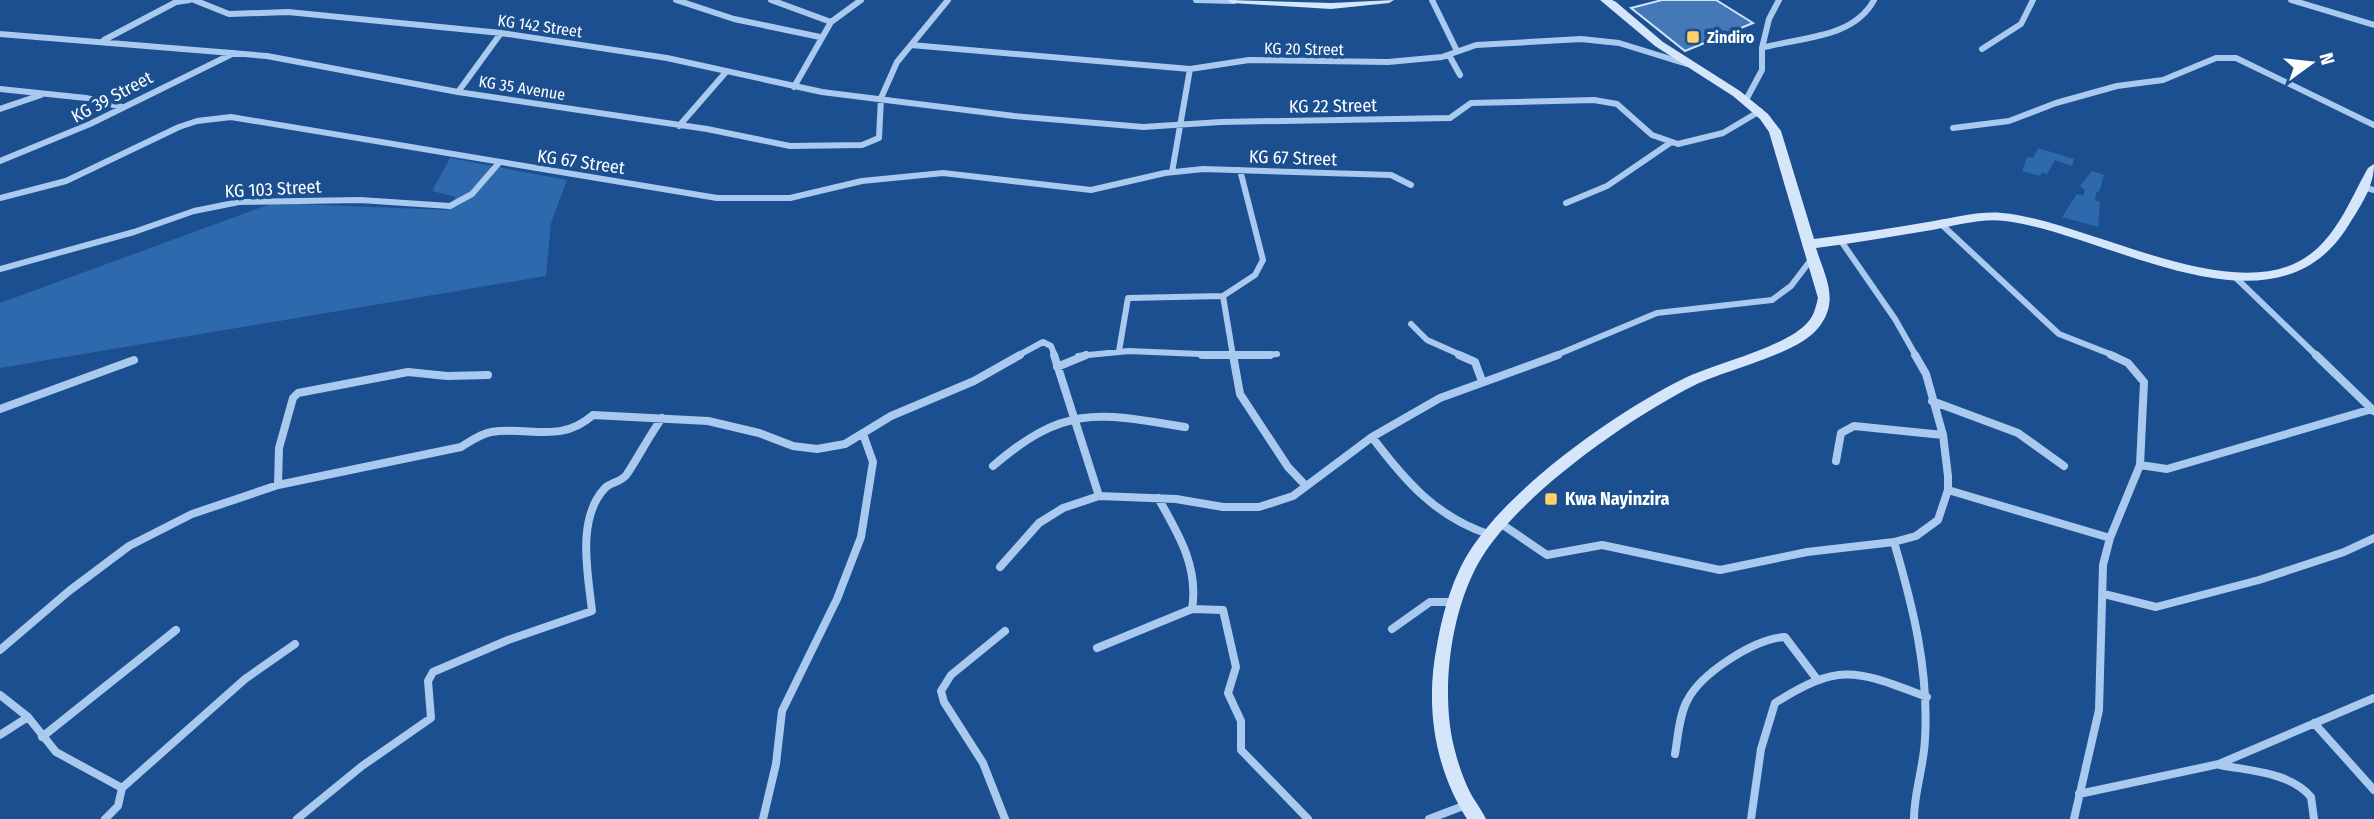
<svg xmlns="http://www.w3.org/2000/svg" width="2374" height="819" font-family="'Fira Sans Condensed',sans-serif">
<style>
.green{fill:#2e69ad}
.building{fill:#4478b7;stroke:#cfe3fa;stroke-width:2}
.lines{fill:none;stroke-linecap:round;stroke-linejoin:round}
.minor-far1{stroke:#a9c9ee;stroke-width:6}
.minor{stroke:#a9c9ee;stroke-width:8}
.secondary{fill:#d6e6fa;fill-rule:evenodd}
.poi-dot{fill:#ffd166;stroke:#1b4f8f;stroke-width:2.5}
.labels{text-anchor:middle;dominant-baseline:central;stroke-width:7;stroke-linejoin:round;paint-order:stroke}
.far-street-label{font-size:16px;fill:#fff;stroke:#1b4f8f}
.far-poi-label{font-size:16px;font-weight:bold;fill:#fff;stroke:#1b4f8f;text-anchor:start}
.street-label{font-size:18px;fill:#fff;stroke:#1b4f8f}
.poi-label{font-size:18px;font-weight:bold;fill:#fff;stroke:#1b4f8f;text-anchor:start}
</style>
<rect width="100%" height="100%" fill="#1b4f8f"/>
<path class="green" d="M2038 148 2074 159 2072 166 2055 160 2047 174 2042 172 2040 176 2022 171 2027 157 2033 158Z
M450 158 567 180 551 223 546 276 0 368V303L273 203 447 210 456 197 432 191Z
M2092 171 2104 175 2100 190 2096 193 2095 200 2100 202 2098 227 2062 217 2077 194 2083 196 2085 190 2080 186Z"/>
<path class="building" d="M1662 0H1716L1753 23 1685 51 1631 8Z"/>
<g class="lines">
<path class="minor-far1" d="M194 0 229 14 288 12 501 33 667 58 822 92 1014 116 1143 127 1221 122 1450 118 1471 103 1594 100 1617 104 1652 135 1678 144 1723 133 1760 111
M676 0 734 19 820 37
M771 0 831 22
M1196 0 1234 1
M1432 0 1457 51
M2291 0 2374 25
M0 34 267 56 458 92 707 129 790 146 862 145 879 138 881 98 897 62 948 0
M104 40 176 2 190 0
M911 45 1190 69 1249 60 1388 62 1442 57 1476 45 1581 39 1619 43 1687 64
M1762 48C1800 37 1853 39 1874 0
M1982 49 2021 24 2033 0
M1449 55 1460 75
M794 87 831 22 861 0
M0 89 86 98 122 107
M458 92 501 33
M1747 98 1762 70V48L1769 19 1779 0
M0 109 41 95
M679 126 726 72
M1953 128 2009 121 2056 103 2117 86 2163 80 2216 58H2236L2374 125
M0 161 90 124 234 53
M1172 172 1190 69
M2363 187 2374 190
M0 198 66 181 179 127 197 121 231 117 717 198H790L862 181 943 173 1091 190 1165 173 1203 169 1391 175 1411 185
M1566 203 1607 186 1670 143
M1941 224 2059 334 2115 356
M1841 241 1895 319 1916 356
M0 269 134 232 194 211 239 202 360 200 450 206 472 194 498 164
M2234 276 2317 356
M1223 296 1255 275 1263 260 1240 170
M1411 324 1427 340 1463 356
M1119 351 1128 298 1223 296 1233 356
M1017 356 1043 342 1051 346 1055 356
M1078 356 1129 351 1247 356
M1253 356 1277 354
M1554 356 1657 313 1772 300 1791 286 1813 257"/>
<path class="minor" d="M1054 355 1099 496
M1202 355H1270
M1233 355 1240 394 1288 467 1306 486
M1459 355 1475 362 1482 381
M2316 355 2374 411
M1057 367 1086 355
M1932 401 2018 433 2064 466
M0 409 134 360
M1372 437C1405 481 1437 518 1491 535
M1836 461 1841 433 1854 426 1943 435
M2140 465 2167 469 2372 409
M993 466C1064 405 1097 412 1185 427
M278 485 279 448 293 398 298 393 408 372 447 376 488 375
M1948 490 2110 538
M1500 523 1547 555 1602 545 1720 570 1807 552 1894 542 1916 536 1938 520 1948 490V476L1943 435 1926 374 1915 355
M1894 542C1913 607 1929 670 1925 739 1924 766 1914 792 1914 819
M1000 567 1039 523 1063 508 1099 496 1176 499 1223 507H1259L1293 496 1372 437 1440 398 1558 355
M2104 594 2156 607 2259 580 2344 552 2374 538
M1192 609 1223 610 1236 667 1228 693 1241 721V750L1308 819
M1392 629 1430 602H1456
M1005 631 951 675 941 691 944 702 983 763 1005 819
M1097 648 1192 609C1199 567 1178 533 1158 498
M0 650 69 591 129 546 192 514 278 485 461 447C471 441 480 434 491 432 530 426 560 444 593 415L708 421 759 433 793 446 817 449 845 444 891 416 974 381 1020 355
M0 695 28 717
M2314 723 2374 790
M0 735 28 717 56 752 122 788 118 806 105 819
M42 737 176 630
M1675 754C1678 737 1679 716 1687 701 1701 673 1754 639 1785 637L1816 678
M2220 765C2250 771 2290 772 2311 797L2314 819
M122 788 245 679 295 644
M2079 794 2219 764 2374 698
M297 819 362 766 431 718 428 681 433 672 508 640 592 611C588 574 576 519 605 488 611 482 622 482 627 474 639 456 649 436 662 418
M763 819 776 764 782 711 837 599 861 537 873 462 863 434
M1429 819 1466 805
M1751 819 1761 749 1775 703C1841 661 1857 671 1927 697
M2074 819 2099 710 2103 565 2110 538 2140 465 2144 382 2128 363 2111 355"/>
<path class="secondary" d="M1227 0 1331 3 1394 0 1389 3 1331 9 1232 3Z
M1600 0H1612L1616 2 1663 42 1740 91 1768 114 1781 131 1814 239C1854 234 1894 228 1934 221 1957 217 1980 211 2002 213 2086 220 2240 313 2313 252 2339 231 2352 196 2368 168L2374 164C2374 187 2360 207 2348 226 2274 346 2107 233 2005 221 1981 218 1955 226 1932 230 1893 236 1855 243 1816 248 1825 277 1840 300 1819 327 1799 354 1728 369 1695 385 1629 418 1521 494 1482 557 1451 607 1440 690 1454 747 1458 764 1464 781 1472 796 1477 804 1482 811 1486 819H1467C1434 767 1425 705 1437 645 1443 612 1453 575 1473 546 1515 484 1616 412 1683 379 1716 363 1787 347 1808 322 1814 316 1816 306 1818 298L1769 132 1760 119 1733 96 1655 46Z"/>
</g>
<g class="poi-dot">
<rect x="1686" y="30" width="14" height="14" rx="3.5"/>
<rect x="1544" y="492" width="14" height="14" rx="3.5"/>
</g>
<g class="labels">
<g class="far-street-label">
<text transform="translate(540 26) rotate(8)">KG 142 Street</text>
<text transform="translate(1304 49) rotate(1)">KG 20 Street</text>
<text transform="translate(522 88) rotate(9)">KG 35 Avenue</text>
</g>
<g class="far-poi-label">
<text x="1707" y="37">Zindiro</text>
</g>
<g class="street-label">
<text transform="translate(112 97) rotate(-28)">KG 39 Street</text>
<text transform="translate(1333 106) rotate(-1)">KG 22 Street</text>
<text transform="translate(1293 158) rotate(2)">KG 67 Street</text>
<text transform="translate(581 162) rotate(8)">KG 67 Street</text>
<text transform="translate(273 189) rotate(-3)">KG 103 Street</text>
</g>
<g class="poi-label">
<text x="1565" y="499">Kwa Nayinzira</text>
</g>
</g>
<g transform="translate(2311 63) rotate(75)" stroke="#1b4f8f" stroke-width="5" paint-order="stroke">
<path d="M0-5L12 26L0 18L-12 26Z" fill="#ffffff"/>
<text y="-10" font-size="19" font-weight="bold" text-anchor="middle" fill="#ffffff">N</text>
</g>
</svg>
